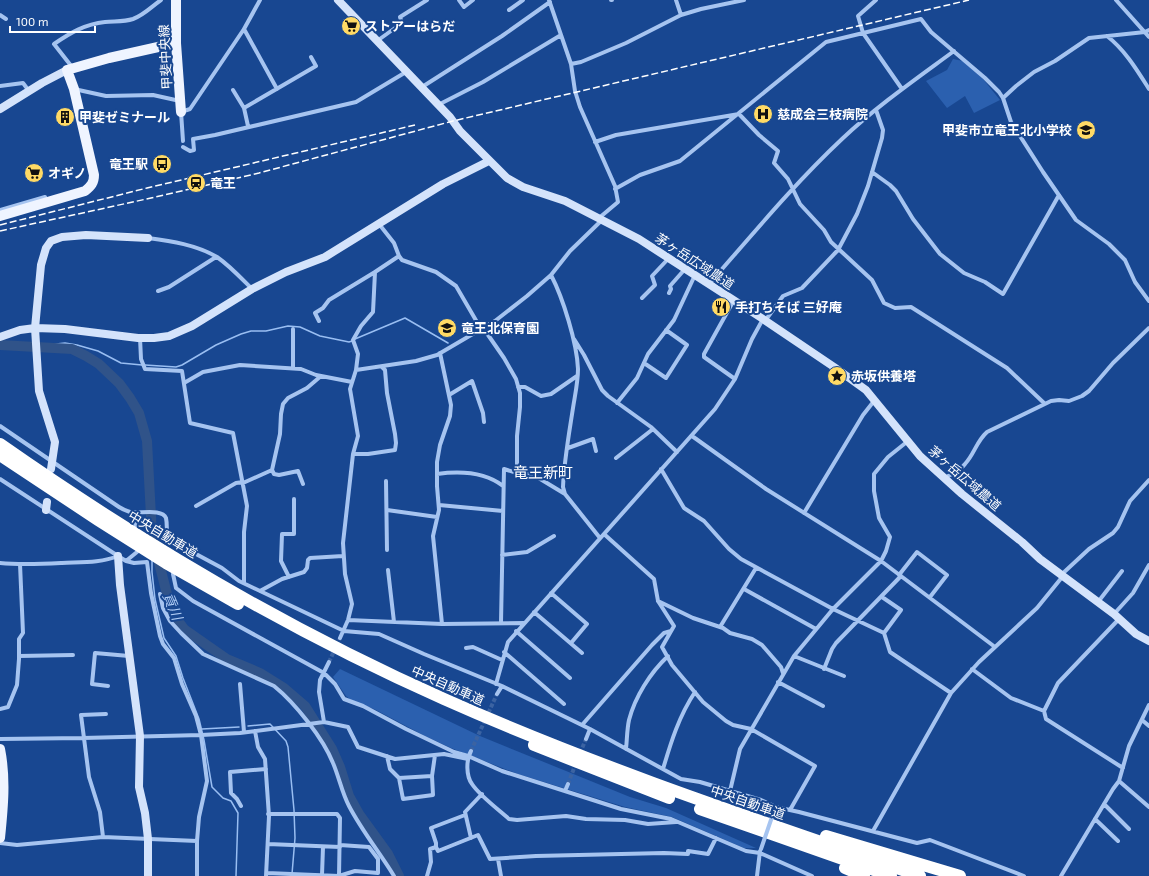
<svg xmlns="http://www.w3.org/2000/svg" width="1149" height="876" font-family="'Exo 2','Noto Sans JP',sans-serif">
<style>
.green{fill:#2b60af}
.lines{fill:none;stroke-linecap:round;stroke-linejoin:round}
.stream{stroke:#99bef2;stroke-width:1.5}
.river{stroke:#305389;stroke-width:10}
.street-tunnel{stroke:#3b63a2;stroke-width:4;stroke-dasharray:4 2;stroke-linecap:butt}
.street{stroke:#a6c4f0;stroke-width:4}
.secondary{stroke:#d4e3fb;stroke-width:8}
.primary{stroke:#eff4ff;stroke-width:10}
.highway{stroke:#fff;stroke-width:12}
.rail{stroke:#fff;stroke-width:1.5;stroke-dasharray:7 3;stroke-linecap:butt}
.street-bridge{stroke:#a6c4f0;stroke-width:4}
.labels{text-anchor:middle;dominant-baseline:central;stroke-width:4;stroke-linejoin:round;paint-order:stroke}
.poi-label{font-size:13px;font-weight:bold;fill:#fff;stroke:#184791;text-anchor:start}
.street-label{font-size:13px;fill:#fff;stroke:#184791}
.water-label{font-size:14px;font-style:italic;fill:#b2cef6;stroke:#184791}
.quarter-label{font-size:15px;fill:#fff;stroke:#184791}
</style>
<rect width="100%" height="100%" fill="#184791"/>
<path class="green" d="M953 59 963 61 983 79 1000 100 974 113 965 96 947 108 926 81 947 70Z
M340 669 480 736 630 797 666 808 756 848H744L672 817 625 807 518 774 451 748 425 736 374 709 352 701 346 696 333 677Z"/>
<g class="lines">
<path class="stream" d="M355 339 405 318 448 343
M39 346 65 343 77 345 98 351 121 363 142 365
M145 365 176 367 182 365 216 345 241 334 251 331H266L288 326 300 327 320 336 349 342 352 341
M152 559V572L155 599 164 638 176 656 183 678 199 719 204 740 212 787 223 798 231 801 238 813 236 876
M248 726 270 724 286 741 288 747 294 810 295 838 292 874
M202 729 239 727"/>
<path class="river" d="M0 345 72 349 86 356 99 364 119 383 130 398 139 413 147 441 152 535 170 606 176 618 184 629 214 650 227 659 260 673 284 688 305 706 332 749 340 767 349 796 359 814 388 854 399 876"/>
<path class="street-tunnel" d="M329 662 340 638
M471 751 497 694
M580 753 586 739
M568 784 576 763"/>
<path class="street" d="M459 0 464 7 473 0
M549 0 571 64 575 91 580 107 615 186 618 202 599 218
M611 0H612
M676 0 681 15
M876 0 858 16 863 33 902 89
M1116 0 1149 37
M509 10 523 0
M0 15 6 19
M244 29 277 89
M1107 36C1125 50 1137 70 1149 89
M377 41 402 23 400 17 427 0
M571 64 581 62 626 43 681 15 701 9 744 0
M72 67 54 44C70 33 85 24 105 22 114 21 124 22 133 19 144 15 151 7 161 0
M0 86 23 83 29 91
M422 87 502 36 550 2
M74 89 106 96 153 95 180 101
M233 90 244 108
M1003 98 1016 86 1034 72 1055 61 1089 38 1145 32 1149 30
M438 105 483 82 561 35
M248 126 244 108 316 66 311 57
M183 141 181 112 190 109 244 29 260 0
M595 142 616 135 739 114 759 135 778 151 774 163 788 179 800 204 824 230 831 242 872 280 884 303 895 308 911 307 1007 368 1044 403
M183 147 190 151 194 150 193 139 215 135 356 102 406 72
M872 172 890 185 896 191 913 219 940 254 964 273 985 282 1003 294 1059 195
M615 189 640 175 680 161 826 42 921 19 931 32 985 78 999 92 1003 98 1011 122 1043 172 1076 220 1109 244 1125 260 1135 282 1149 301
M0 210 45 197 47 202
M379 224 394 243 399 256 402 260 436 272 456 286 481 329 486 332 504 358 516 379 520 393V407L517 436V473
M148 238C171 241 197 245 217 257 230 266 241 278 252 289
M551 275C563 298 577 343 578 369 578 382 575 395 573 408 569 434 564 461 563 487L565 494 600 538
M709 284C752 235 794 184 842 139 877 106 916 79 954 51
M158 291 169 287 216 257
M669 293 671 289 670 286 685 269
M642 298 655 285 652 276 669 258
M734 300 704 354V357L735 379
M319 321 315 313 323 308 329 300 375 272
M765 321 783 296 802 288 838 250 857 214 868 186 882 138 883 130 876 110
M293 329V368
M140 338 141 359 145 369 182 371 190 423 233 433 247 506 244 532V583
M574 339 584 355 602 390 608 396 651 427 677 452
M440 353 451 405 450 416 440 445 437 462V486L439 510 433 536 442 624
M644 363 666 378 687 345 666 330
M356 370 416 361 437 355 495 321 527 296 551 275 570 251 602 220
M184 383 203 372 240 365 301 369 316 375 352 382
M518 387H525L541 396 551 394 577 376
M449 395 472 381 483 413 484 422
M617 403 637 378 648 354 674 320 695 275
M0 426 119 507C122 509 127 511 130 512 139 514 162 508 166 518 168 527 165 534 170 543L183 547 222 568 239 581 344 631 379 634 424 654 502 686 590 729 681 779 700 782 761 800 776 807 799 812 917 843 930 840 1024 876
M692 436 766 489 881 561 995 647
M568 448 593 439 596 451
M353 454H368L395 450 396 443 395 434 387 393 385 370 382 367
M616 458 653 429
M661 469 684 508 704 521 729 549 741 559 833 609 884 633 890 652 951 693
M272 470 274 474 279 475 298 471 303 484
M437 474C459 471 485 472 503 486
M944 478C952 474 960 471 965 464 975 453 976 442 987 432L1051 401 1059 400 1069 401 1082 396 1089 391 1113 363 1149 328
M0 479 118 556 126 561 137 552
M386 481 387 550
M243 483 272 470 280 434 281 414 283 404 288 398 307 388 321 376
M439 505 503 511
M196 506 236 483 243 482
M387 510 437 517
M134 512 136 529
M804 513 863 415 874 401
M604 534 654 579 658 601 674 626 662 647 672 665 703 702 726 721 733 725 751 729 815 766 790 810
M502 555 527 552 554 536
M126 561 134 563 147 562 151 593 160 636 163 644 174 658 182 684 196 716 201 735 207 781 199 817 197 841V876
M0 563C21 565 41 564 62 563 81 562 101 563 118 556
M388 570 394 622
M173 574 176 588 193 601 324 673 335 684 344 699 363 706 406 729 454 752 468 756 502 771 621 809 671 819 746 851 760 853 812 876
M899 575 917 552 947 575 930 597
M1061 575 1089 549 1113 533 1118 527 1130 501 1149 480
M289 577 281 561 282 534H294V499
M744 589 816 629
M260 591 282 579 304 572 307 568 308 560 310 558 343 556
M551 593 587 624 571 643
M160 594 163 608 170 621 181 633 203 654 274 686C295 703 323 738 333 763 339 777 342 793 349 806 362 831 380 853 394 876
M882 597 901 610 884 633
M658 601 693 618 723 628 730 633 752 639 762 645 781 667 783 673
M1098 602 1122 571
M534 612 582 653
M1114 614 1133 593 1149 565
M1119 619 1058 683 1044 711 1046 719 1123 768
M348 620 442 624 524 623
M501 623 504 469 517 473 532 474 565 494
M720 627 756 568
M516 631 570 678
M340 638 348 620 352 604 345 574 343 543 353 454 358 436 350 389 356 370 358 354 353 340 361 326 373 312 375 272 399 256
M466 648 473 647 502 660
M504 652 564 704
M19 656 73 655
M794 656 844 676
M824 669 832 649 836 643 901 576
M972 669 1011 698 1044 711
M778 682 823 706
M240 684 244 732
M496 684 508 642 715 409 735 379 752 339 763 319
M108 686 92 684 95 653 129 656
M497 694 502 686
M0 709 8 707 17 685 19 659V639L23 633 20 564
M1142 720 1149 726
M324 722 319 692 320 680 329 662
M582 725 652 645 664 633 671 631
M255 731 258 747 265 759 269 816 266 876
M0 739 83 738 201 735 240 733 324 722 348 727 358 747 395 759 444 754 468 759
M586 739 590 729
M626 749C627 740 627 729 629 720 635 697 650 673 668 656
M471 751C466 760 466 776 472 784 479 795 499 810 509 819L517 820 566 816 586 819 625 820 648 824 676 822
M387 756 390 769 399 778 403 799 433 795 432 776 435 755
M663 769C671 742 679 716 695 692
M399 778 432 776
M1119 781 1149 807
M565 791 568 784
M730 791 740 749 794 656 833 609 881 561 886 551 890 537 879 518 874 491V474L888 457 908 441
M1104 804 1129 829
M241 806 237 799 231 793 230 772 266 769
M268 814H337L340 818 339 876
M465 815 431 828 436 843V847L438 851 478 835 490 859 536 856 664 853 688 854V851L708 854 716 838
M1095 819 1118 841
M873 831 951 693 979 662 1037 608 1063 576
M103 837 100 812 89 777 81 715 106 714
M471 838 465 812 482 794
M0 843 17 845 103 837 197 841
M268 844 340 847
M498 859 501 876
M267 873 339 876 355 871 378 873V859L369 847 340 845
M322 875 323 847
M427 876 431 862 430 849 436 847
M757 876 760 851
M1061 876 1113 789 1119 781 1129 746 1149 705"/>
<path class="secondary" d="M338 0 450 117 460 131 507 178 523 187 565 201 639 239 763 319 834 367 866 390 920 456 962 494 1022 542 1040 559 1114 614 1136 634 1149 641
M0 109 42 83 67 70
M0 337 20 330 35 328 65 329 138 338H154L169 336 192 326 252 289 286 272 325 257 443 184 489 161
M51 469 55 442 39 391 35 328 41 265 46 248 51 241 62 237 86 235 148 238
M46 510 47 502
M118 556 120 585 140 736 139 787 145 813 148 839V876"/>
<path class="primary" d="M176 0V43L181 112
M0 216 85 191C91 186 94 183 94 175L74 89 67 70 109 58 176 43
M0 749C6 779 3 808 0 838"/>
<path class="highway" d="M0 444C140 542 288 630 444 699 599 768 760 821 920 876
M0 455 98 520 166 563 238 604
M534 745 669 798
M700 809 891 876
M826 836 960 876
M845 868 864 876"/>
<path class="rail" d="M0 225 147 188 415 125
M0 231 151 198 259 173 453 121 969 0"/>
<path class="street-bridge" d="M761 849 774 811"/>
</g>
<defs>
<g id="supermarket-disc" transform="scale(1)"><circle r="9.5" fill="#ffda65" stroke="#184791"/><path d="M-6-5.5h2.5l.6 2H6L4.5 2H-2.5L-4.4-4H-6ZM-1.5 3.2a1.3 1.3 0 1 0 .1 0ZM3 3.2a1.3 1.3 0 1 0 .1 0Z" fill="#111"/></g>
<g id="hospital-disc" transform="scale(1)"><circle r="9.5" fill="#ffda65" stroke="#184791"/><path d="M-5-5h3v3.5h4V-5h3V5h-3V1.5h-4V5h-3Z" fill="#111"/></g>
<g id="building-disc" transform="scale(1)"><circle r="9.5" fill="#ffda65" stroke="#184791"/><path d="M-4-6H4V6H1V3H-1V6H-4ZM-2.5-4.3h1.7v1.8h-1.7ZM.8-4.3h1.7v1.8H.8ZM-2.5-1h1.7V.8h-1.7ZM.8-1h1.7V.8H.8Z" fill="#111"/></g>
<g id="school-disc" transform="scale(1)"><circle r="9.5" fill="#ffda65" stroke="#184791"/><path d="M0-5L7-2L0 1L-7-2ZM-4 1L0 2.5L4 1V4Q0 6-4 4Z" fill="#111"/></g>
<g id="bus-disc" transform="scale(1)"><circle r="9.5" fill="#ffda65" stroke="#184791"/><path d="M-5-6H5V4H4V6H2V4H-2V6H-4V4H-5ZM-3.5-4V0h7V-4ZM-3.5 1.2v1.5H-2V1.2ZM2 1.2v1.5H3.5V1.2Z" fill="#111"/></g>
<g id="station-disc" transform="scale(1)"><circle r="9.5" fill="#ffda65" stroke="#184791"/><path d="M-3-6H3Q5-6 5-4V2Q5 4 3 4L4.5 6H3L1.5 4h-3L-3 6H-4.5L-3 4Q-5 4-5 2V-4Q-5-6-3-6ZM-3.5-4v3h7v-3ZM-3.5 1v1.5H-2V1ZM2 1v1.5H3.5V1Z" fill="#111"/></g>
<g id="restaurant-disc" transform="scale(1)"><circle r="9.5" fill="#ffda65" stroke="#184791"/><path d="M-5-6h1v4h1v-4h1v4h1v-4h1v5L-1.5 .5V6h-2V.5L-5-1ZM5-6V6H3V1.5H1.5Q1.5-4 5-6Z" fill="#111"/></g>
<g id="sight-disc" transform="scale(1)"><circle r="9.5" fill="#ffda65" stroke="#184791"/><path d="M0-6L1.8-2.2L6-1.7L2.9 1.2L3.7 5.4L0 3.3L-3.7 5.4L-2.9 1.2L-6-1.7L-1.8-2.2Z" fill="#111"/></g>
</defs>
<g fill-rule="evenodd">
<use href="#supermarket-disc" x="351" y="26"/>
<use href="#hospital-disc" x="763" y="114"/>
<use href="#building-disc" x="65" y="117"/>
<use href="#school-disc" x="1086" y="130"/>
<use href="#bus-disc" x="162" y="164"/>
<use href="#supermarket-disc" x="34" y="173"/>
<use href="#station-disc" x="196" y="183"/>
<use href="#restaurant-disc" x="721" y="307"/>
<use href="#school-disc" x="447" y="328"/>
<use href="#sight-disc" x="837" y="376"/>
</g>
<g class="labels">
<g class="poi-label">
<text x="365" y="26">ストアーはらだ</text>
<text x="777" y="114">慈成会三枝病院</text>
<text x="79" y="117">甲斐ゼミナール</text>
<text x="1072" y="130" text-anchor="end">甲斐市立竜王北小学校</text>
<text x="148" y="164" text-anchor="end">竜王駅</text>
<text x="48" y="173">オギノ</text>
<text x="210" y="183">竜王</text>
<text x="735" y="307">手打ちそば 三好庵</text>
<text x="461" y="328">竜王北保育園</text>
<text x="851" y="376">赤坂供養塔</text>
</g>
<g class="street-label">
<text transform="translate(165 57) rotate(-93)">甲斐中央線</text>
<text transform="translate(695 261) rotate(33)">茅ヶ岳広域農道</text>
<text transform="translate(965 478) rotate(41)">茅ヶ岳広域農道</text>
<text transform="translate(163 534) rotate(31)">中央自動車道</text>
<text transform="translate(448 685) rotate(24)">中央自動車道</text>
<text transform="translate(748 802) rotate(19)">中央自動車道</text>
</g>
<g class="water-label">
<text transform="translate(173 606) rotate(67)">貢川</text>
</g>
<g class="quarter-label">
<text x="543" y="472">竜王新町</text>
</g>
</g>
<path d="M10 26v6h85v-6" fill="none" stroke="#ffffff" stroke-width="2"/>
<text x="16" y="26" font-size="12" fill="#ffffff" stroke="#184791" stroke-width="3" paint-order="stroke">100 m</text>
</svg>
